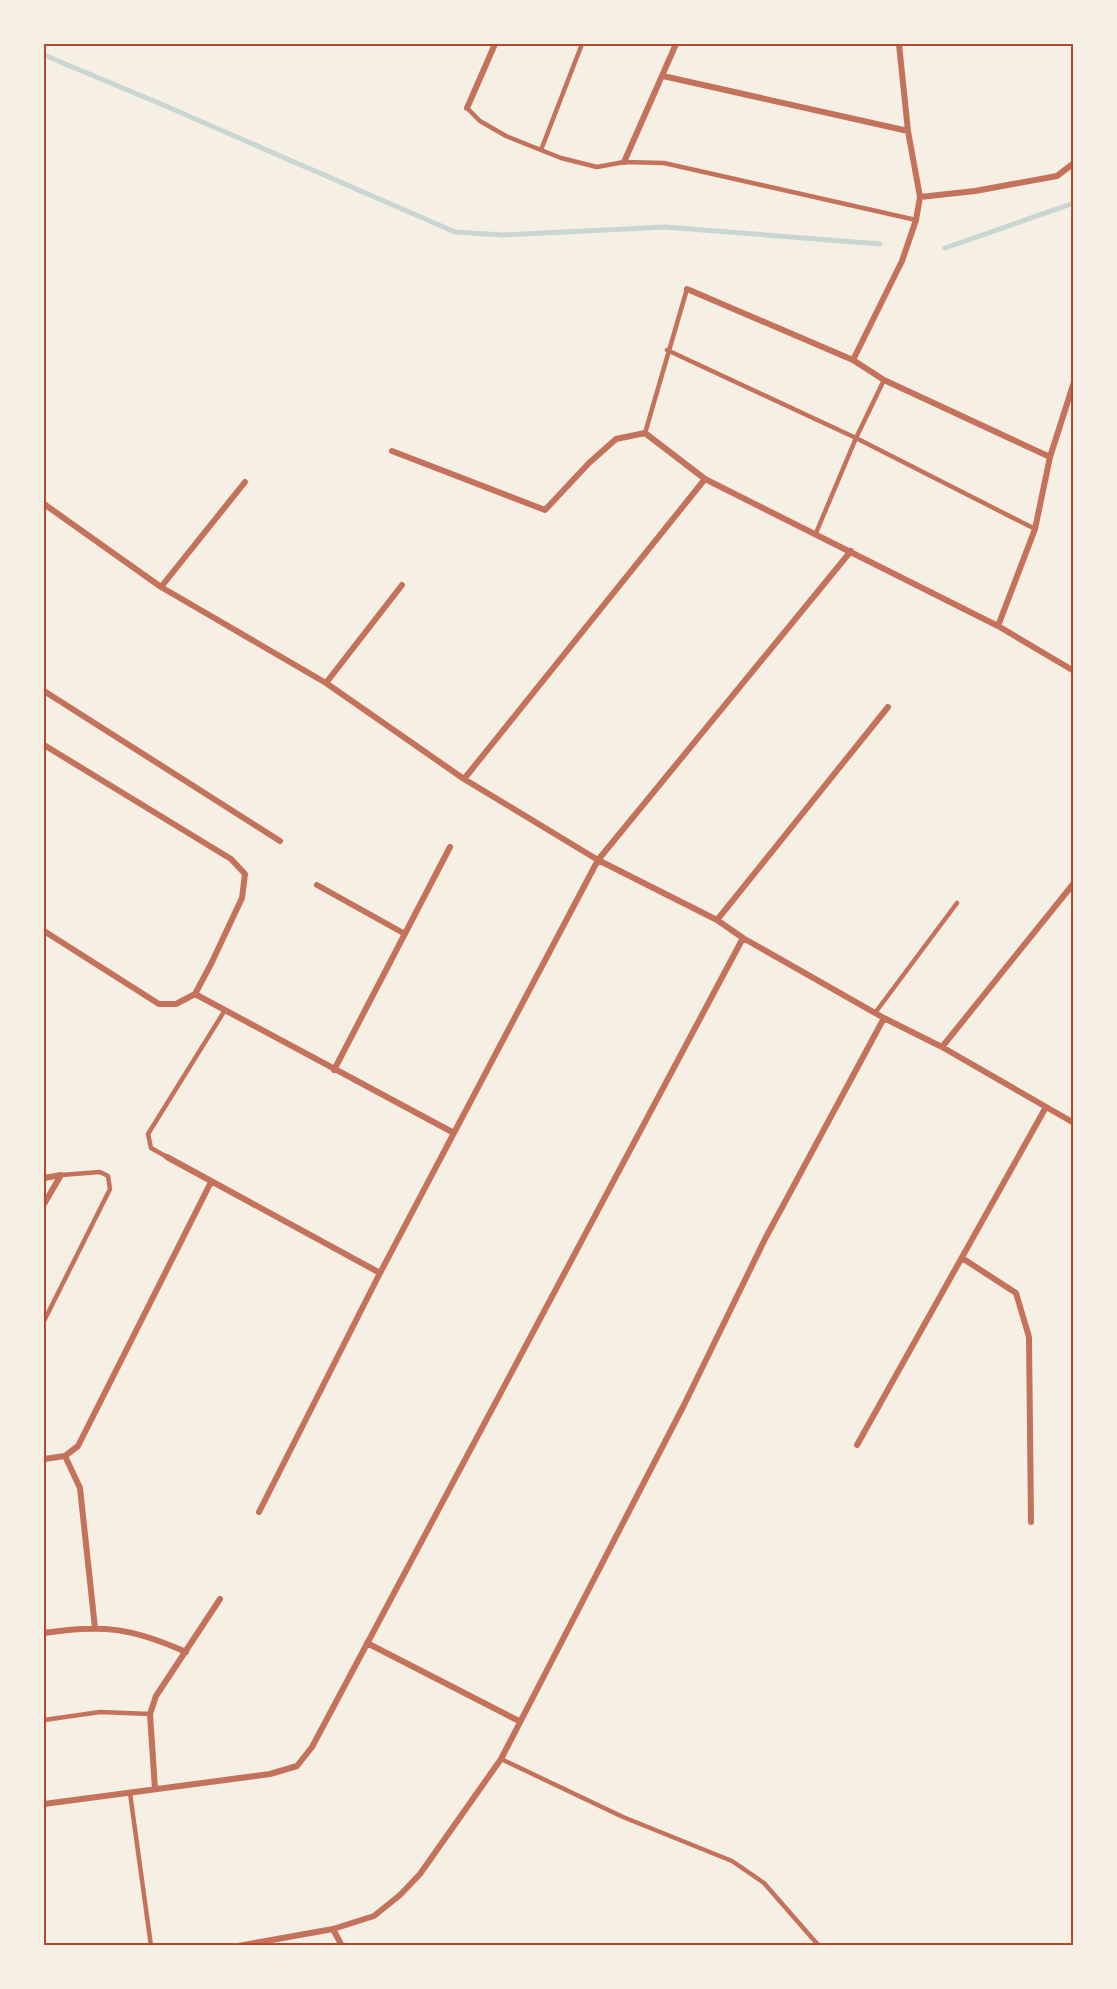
<svg xmlns="http://www.w3.org/2000/svg" width="1117" height="1989" font-family="'Exo 2',sans-serif">
<style>
.lines{fill:none;stroke-linecap:round;stroke-linejoin:round}
.stream{stroke:#c9d6d2;stroke-width:5}
.service{stroke:#c5725c;stroke-width:4.5}
.minor{stroke:#c5725c;stroke-width:6}
.neatline{fill:none;stroke:#b5482f;stroke-width:2}
</style>
<rect width="100%" height="100%" fill="#f6efe4"/>
<g class="lines">
<path class="stream" d="M44 55 161 104 455 232 502 235 665 227 880 244
M945 248 1074 203"/>
<path class="service" d="M467 108 480 121 506 136 561 158 597 167 624 162 664 163 916 220
M541 150 582 44
M667 350 856 438 1035 529
M645 433 687 289
M816 533 856 438 884 380
M875 1013 957 903
M167 1157 151 1148 148 1134 225 1010
M44 1321 110 1189 108 1176 100 1172 61 1175
M44 1720 100 1712 150 1714
M501 1759 623 1817 732 1861 764 1883 819 1946
M130 1793 151 1946"/>
<path class="minor" d="M663 76 908 131
M467 108 495 44
M624 162 676 44
M920 197 975 191 1057 176 1074 163
M687 289 853 360 884 380 1050 457
M853 360 902 261 916 220 920 197 908 131 899 44
M392 451 545 510 589 463 616 439 645 433 705 479 998 626 1074 671
M44 504 161 587 326 683 464 779 598 860 717 920 743 938 884 1018 942 1047 1074 1123
M161 587 245 482
M998 626 1035 529 1050 457 1074 382
M326 683 402 585
M44 691 280 841
M44 745 231 859 245 874 242 898 211 964 195 994 176 1004H159L44 931
M464 779 705 479
M317 885 405 934
M717 920 888 707
M195 994 454 1133
M942 1047 1074 883
M334 1070 450 847
M167 1157 380 1273
M44 1178 61 1175 44 1204
M962 1258 1016 1293 1029 1337 1031 1522
M857 1445 1046 1107
M65 1456 80 1488 95 1628
M44 1459 65 1456 78 1446 211 1182
M259 1512 380 1273 598 860 851 551
M44 1633C103 1624 132 1628 186 1652
M367 1643 519 1721
M155 1789 150 1714 156 1696 220 1599
M44 1804 270 1774 297 1766 312 1747 743 938
M333 1929 342 1946
M238 1946 333 1929 374 1916 400 1895 420 1874 501 1759 684 1405 765 1239 884 1018"/>
</g>
<rect width="1117" height="1989" fill="none" stroke="#f6efe4" stroke-width="90"/>
<rect x="45" y="45" width="1027" height="1899" class="neatline"/>
</svg>
